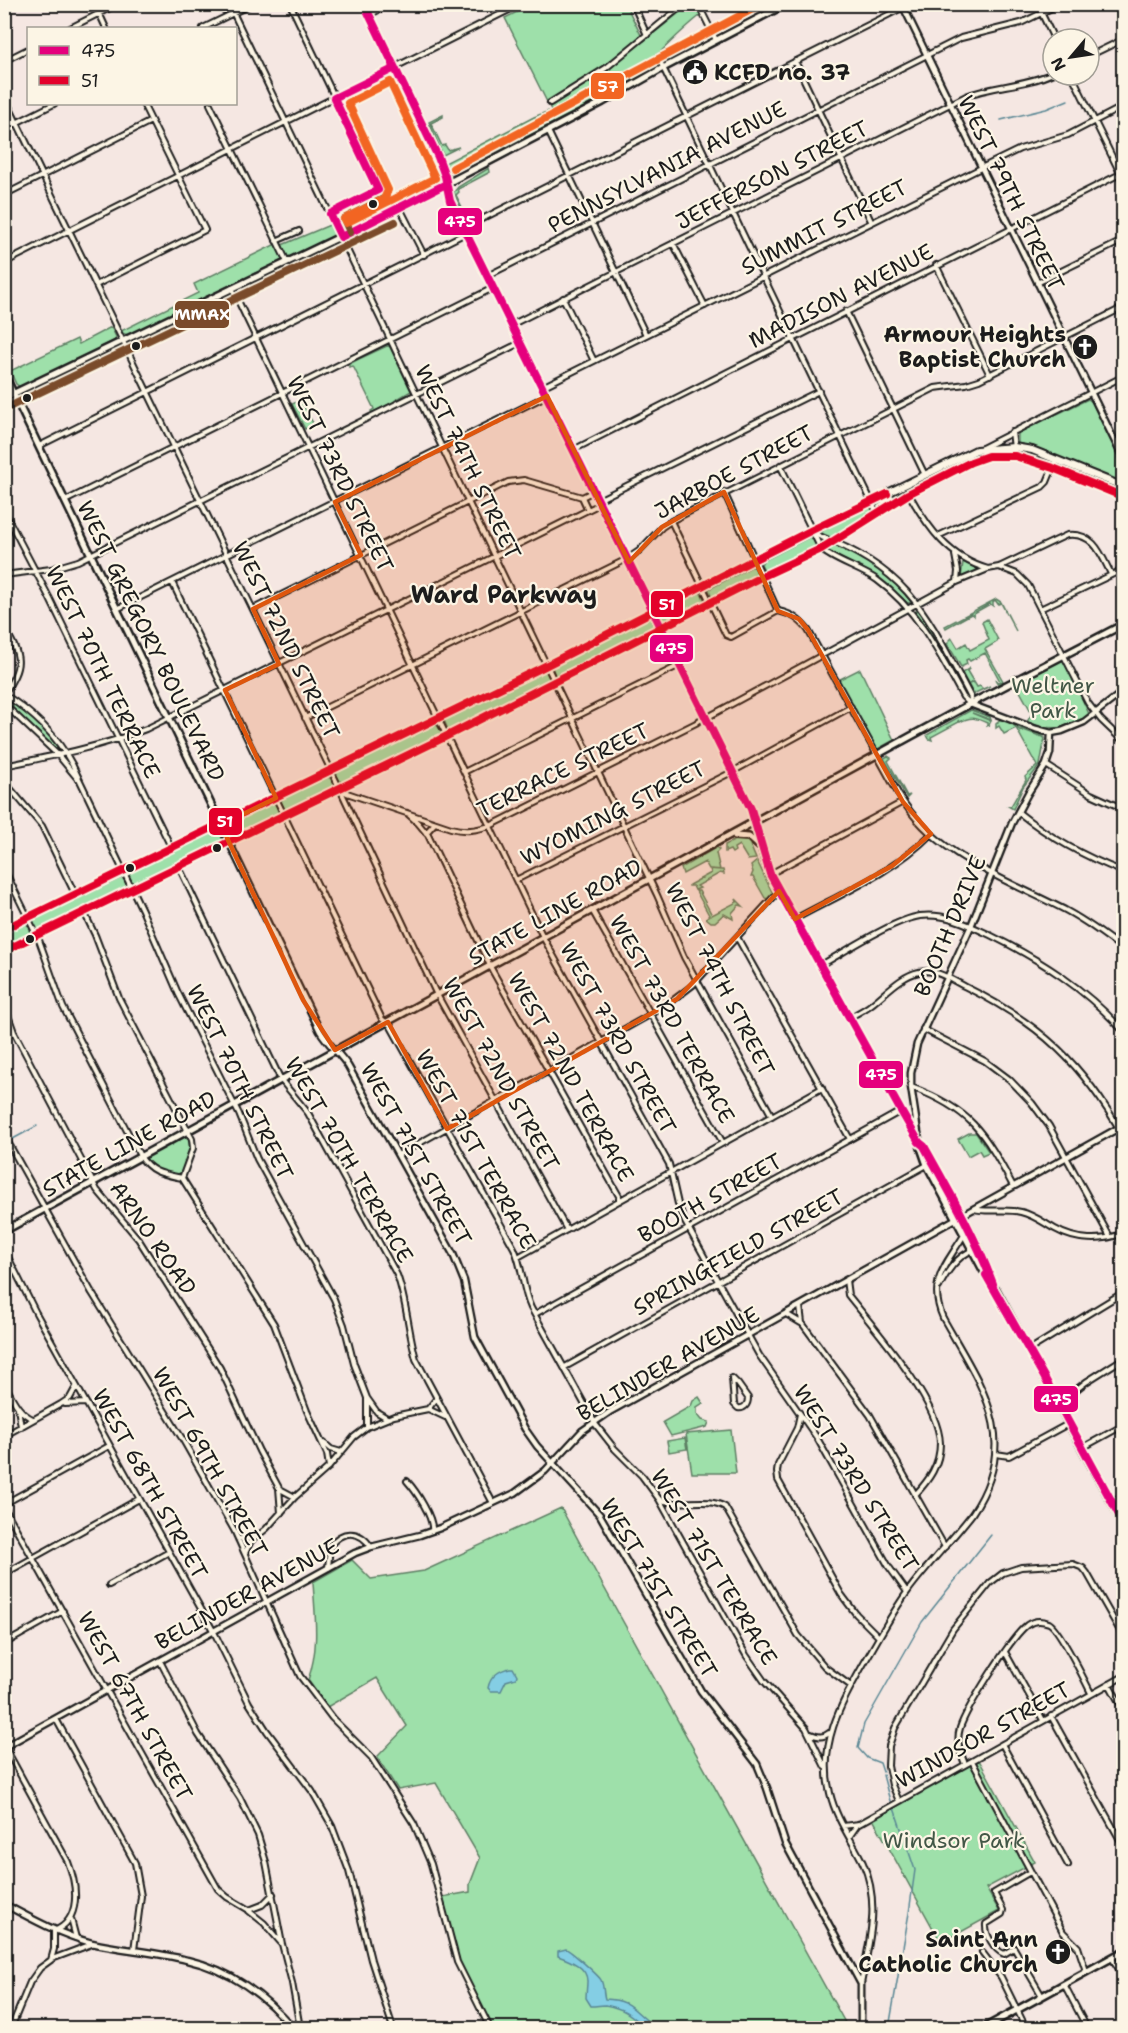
<svg xmlns="http://www.w3.org/2000/svg" width="1128" height="2033" font-family="'Shantell Sans',sans-serif">
<style>
.green{fill:#9ee0aa;stroke:#5d7e63;stroke-width:1.5}
.water{fill:#84cee4;stroke:#5a8794;stroke-width:1.5}
.lines{fill:none;stroke-linecap:round;stroke-linejoin:round}
.stream{stroke:#5a8794;stroke-width:1.5}
.minor-casing{stroke:#1c1c1c;stroke-width:8}
.tertiary-casing{stroke:#1c1c1c;stroke-width:9}
.secondary-casing{stroke:#1c1c1c;stroke-width:10}
.primary-casing{stroke:#1c1c1c;stroke-width:10}
.minor{stroke:#fcf5e5;stroke-width:4}
.tertiary{stroke:#fcf5e5;stroke-width:4.5}
.secondary{stroke:#fcf5e5;stroke-width:5}
.primary{stroke:#fcf5e5;stroke-width:6}
.bus-1-casing{stroke:#fcf5e5;stroke-width:12}
.bus-2-casing{stroke:#fcf5e5;stroke-width:12}
.bus-3-casing{stroke:#fcf5e5;stroke-width:12}
.bus-4-casing{stroke:#fcf5e5;stroke-width:12}
.bus-1{stroke:#e5007d;stroke-width:8}
.bus-2{stroke:#e4002b;stroke-width:8}
.bus-3{stroke:#7a4b2a;stroke-width:8}
.bus-4{stroke:#f26522;stroke-width:8}
.marked{fill:#de560d;fill-opacity:0.2;stroke:#de560d;stroke-width:4.5;stroke-linejoin:round}
.bus-dot{fill:#1c1c1c;stroke:#fcf5e5;stroke-width:2}
.labels{text-anchor:middle;dominant-baseline:central;stroke-width:4.5;stroke-linejoin:round;paint-order:stroke}
.poi-label{font-size:22px;font-weight:bold;fill:#1c1c1c;stroke:#fcf5e5;text-anchor:end}
.street-label{font-size:22px;fill:#1c1c1c;stroke:#fcf5e5}
.park-label{font-size:22px;fill:#435747;stroke:#fcf5e5}
.neighbourhood-label{font-size:24px;font-weight:bold;fill:#1c1c1c;stroke:#fcf5e5}
.line-badge{stroke:#fcf5e5;stroke-width:2}
.badge-label{font-size:16px;text-anchor:middle;font-weight:bold;fill:#fff}
</style>
<rect width="100%" height="100%" fill="#f5e7e2"/>
<filter id="ink" filterUnits="userSpaceOnUse"><feTurbulence type="fractalNoise" baseFrequency=".0167" numOctaves="2"/><feDisplacementMap in="SourceGraphic" scale="12" xChannelSelector="R" yChannelSelector="G"/><feConvolveMatrix kernelMatrix="1 2 1 2 8 2 1 2 1" color-interpolation-filters="sRGB"/></filter>
<g filter="url(#ink)">
<path class="green" d="M531 5H626L644 41 689 5 696 7 701 15C684 28 670 43 654 58L657 64 656 66 607 96 451 174 445 163 534 117 551 110 505 18Z
M443 115V117L431 123 442 146 445 145 448 150 459 147 443 155 429 122Z
M489 168 490 172 458 189 459 192 456 195 468 219H472L467 222 454 192 458 187Z
M332 224 336 235 290 257H287L282 245Z
M276 244 283 259 281 261 128 335 122 333 121 331 198 293 194 284Z
M111 327 116 337 114 341 20 387 16 384 10 371 77 339 79 344Z
M388 344 361 358 389 345 411 391 394 401 412 393V394L372 413 371 411 374 409 353 366 349 367V364Z
M1088 399 1092 402 1123 466V485L1051 454 1018 444V433Z
M299 401H301L314 425 305 429 292 404Z
M1011 450 998 452 904 493 880 508 877 505 967 459 992 451Z
M1061 464 1123 490V495L1058 466Z
M870 507 874 511 873 513 835 537 831 538 821 533 824 530Z
M810 537 813 538 816 544 814 548 766 571 764 570 761 564 763 561Z
M837 546C867 559 889 576 912 600V602L908 603 872 574 829 552V548Z
M963 562 979 568V571L961 578Z
M751 567H755L758 573 756 577 713 598 711 597 709 589Z
M699 593 702 594 705 602 665 623 663 622 660 613Z
M996 599 1001 602 1016 631 1001 603 998 604 995 600 993 602V606L990 604 974 613V616L971 614 946 628 945 626Z
M918 609 929 625 968 700 932 636 915 612Z
M650 617H652L656 628 558 677 555 676 552 666Z
M987 619 998 640 997 642 985 649 1003 681 998 684 995 679 997 682 1000 681 985 653 970 661 968 659 966 660 967 664 961 667 947 643 952 638 958 648 966 643 970 650 989 640 982 622Z
M1062 660 1065 662 1089 714C1071 732 1048 730 1027 722L1032 713 1016 684Z
M970 668 967 671 973 681 969 684 974 682 977 687 980 686 983 689 990 686 975 693 974 695 962 673Z
M860 669 894 740 878 749 875 748 838 680Z
M543 670H546L550 678 549 682 451 731 448 730 444 720Z
M7 698C27 712 50 727 61 750L57 751 7 704 5 700Z
M971 710 990 717 991 720 972 713 991 721 989 725 987 726V723C976 718 971 716 960 722L958 720 959 722 931 737 932 740 929 739 927 735Z
M1001 719 1045 736 1032 733 1013 725 1021 731H1022L1021 729 1045 738 1040 765 1023 787 1013 809 1008 806H1011L1026 780 1025 777 1037 766 1016 728 1004 734 999 726 996 728V723H998L997 722Z
M436 724 442 732 440 736 342 784 339 783 335 775 337 772Z
M888 756 891 758 888 761 907 796 910 795 907 798 884 758Z
M327 777 330 778 334 784 332 788 285 810 281 802 283 798Z
M273 803 276 804 279 814 235 836 231 835 229 825Z
M213 832 221 834 223 840 222 842 133 884 129 876 131 872Z
M740 838 748 840 756 859 748 860 739 845 734 848 735 851 732 853 730 850 725 852V845Z
M717 847 719 850 716 853 720 870 709 869 705 862 683 874 681 868Z
M757 861 773 894 768 899 765 898 753 877H751L753 872 751 866Z
M710 869 723 870 724 874 720 873 697 886 700 888 695 890 693 886H689V885L711 873Z
M121 878 124 879 127 886 125 889 40 931 37 929 33 922 35 919Z
M696 891H699L712 915 737 902 736 899 743 906 739 905 732 913 733 919 724 914 715 922H711L706 918 709 915Z
M25 924 29 925 31 935 5 949V934Z
M969 1133H976L989 1152 982 1155 979 1150 968 1156 958 1139Z
M182 1136 188 1138 190 1148 182 1172 176 1175 152 1169 144 1159 145 1156Z
M699 1397 703 1403 697 1407V1414L702 1420 709 1422 707 1427 671 1436 663 1422 691 1406 693 1401Z
M731 1430 736 1473H692L686 1434Z
M685 1438 687 1449 669 1452 667 1441Z
M561 1508 595 1571 848 2028H492L459 1960 442 1897 470 1892V1884L480 1858 436 1783 398 1790 377 1757 407 1726 377 1678 327 1707 308 1680C320 1646 315 1617 313 1582L352 1560 371 1579 424 1571Z
M979 1760 1035 1862 986 1888 999 1911 941 1943 873 1819Z"/>
<path class="water" d="M510 1668H513L517 1675 516 1678 506 1681 501 1691H491L488 1688C490 1676 500 1670 510 1668Z
M566 1949C570 1950 599 1976 601 1980 604 1986 603 1993 605 1999 630 2000 631 2008 650 2023 654 2026 659 2026 663 2028H646C631 2015 626 2009 605 2005 601 2005 596 2006 591 2006L586 1998C586 1992 587 1987 587 1982 588 1967 569 1960 558 1956V1951Z"/>
<g class="lines">
<path class="stream" d="M1001 120 1046 109 1068 100
M11 1140 37 1126
M4 1143H6
M883 1772 880 1763 867 1758 858 1748 864 1724 922 1622 991 1535
M883 1775 890 1801
M889 2028 909 1913 915 1870 894 1808"/>
<g class="minor-casing">
<path id="minor" d="M95 4 106 28
M229 4 657 895 684 957 772 1116
M290 4 390 213
M633 4 647 35
M698 4 716 40
M766 4 770 13
M1037 4 1054 39
M369 15 390 4
M70 28 118 4
M203 28 252 4
M1089 56 1124 39
M658 57 877 513
M4 61 28 49
M795 61 871 221
M1072 75 1124 181
M4 96 340 789 435 991 567 1230
M550 103 606 68 684 4
M210 104 287 262
M4 129 54 104
M548 131 646 335
M4 195 151 121
M400 208 424 255
M330 214 378 190
M464 228 910 4
M276 241 299 231
M673 243 705 306
M4 263 521 4
M936 265 990 375
M487 276 961 38 1021 23 1060 4
M1037 283 1124 240
M96 285 205 230 143 104
M232 288 543 937 669 1164 678 1204 685 1222 759 1355 817 1438 889 1567 907 1592
M563 298 594 361
M846 311 925 475
M511 325 966 96C994 85 1025 86 1053 73
M542 387 981 168 1020 149 1068 135 1124 106
M1012 432 1015 456
M39 446 466 233
M980 449 1124 376
M573 450 1124 172
M780 465 821 549C831 560 862 569 877 580 918 610 939 653 963 697L970 704
M724 492 778 611C792 614 799 619 808 630L899 795C936 857 1006 879 1067 911 1087 922 1106 936 1124 950
M909 494C928 528 949 558 988 569
M582 497 588 510
M598 500 819 391
M65 501 493 288
M4 511 50 599 172 849
M671 521 726 635 731 637 778 611
M814 532 819 536C908 569 926 613 968 692L971 698 970 703
M938 536 1042 487 1047 482 1056 460
M999 567 1017 574 1028 585 1088 703 1101 720 1124 742
M4 575 51 569 78 561 520 343
M172 582 382 1019 390 1025 514 1248C523 1267 522 1289 531 1308L596 1425 614 1448 642 1476 659 1499 746 1655 764 1681 806 1728 825 1767
M957 582 988 569 999 567 1067 535C1094 532 1101 554 1111 574
M117 609 546 396
M253 609 508 482 524 480 582 497 594 491
M1040 609 1124 569
M4 627C22 658 23 664 4 694 34 714 56 734 73 766L142 910 178 993 239 1114 257 1159 334 1299 344 1325 354 1364 367 1398V1427
M4 704 58 755 77 778
M305 718 627 559 639 551 662 527 671 521 935 388 966 384 979 380 1124 307
M706 718 957 582 958 571 955 555
M1046 765 1091 794 1124 809
M4 766C53 756 100 747 146 729L600 504
M464 772 680 665
M4 781 42 826 75 894
M340 789 347 793 451 828C465 832 476 830 490 826L696 723 705 716
M1018 812C1050 838 1085 857 1124 872
M407 813 418 823 428 835 492 970 619 1196V1201
M426 833 435 823
M179 867 281 1080 308 1113 397 1275C407 1302 408 1331 416 1359L493 1503
M4 869 39 940 63 1007 140 1156C151 1173 163 1174 182 1178L274 1324 307 1411 327 1454 329 1467
M770 874 903 802
M516 880 732 772 851 707
M592 910 723 1143
M84 912 95 935 119 998 192 1139 193 1148 182 1178
M795 919C841 894 894 872 931 834
M737 937 850 1139
M821 965C846 951 893 920 920 916 946 913 967 924 990 935 1041 960 1086 989 1124 1032
M4 1004 14 1032 97 1190 139 1240 220 1368 259 1451 279 1488 281 1513
M850 1017C858 1013 866 1009 873 1003 887 992 901 976 919 972 935 968 952 980 966 987 1041 1024 1083 1064 1124 1137
M923 1029 985 1061 1009 1079 1032 1103 1049 1126 1110 1237
M911 1087C971 1109 984 1132 1013 1186
M4 1135 92 1293 183 1440 234 1530 300 1676 332 1718 371 1757 414 1824 431 1864 457 1962 490 2028
M398 1155 664 1007 693 985 779 891
M974 1209C989 1213 1005 1208 1021 1212 1034 1215 1044 1223 1055 1229 1076 1241 1101 1242 1124 1233
M4 1249 36 1313 215 1634 249 1703 267 1731 312 1791 332 1826 349 1871 371 1960 393 2028
M518 1257 822 1088
M846 1280 848 1295C874 1328 939 1401 940 1443 940 1465 929 1480 915 1495
M939 1287C947 1272 956 1257 973 1250
M800 1306 802 1323 870 1415 945 1547
M535 1314 901 1111
M786 1314 801 1323
M1029 1350 1124 1292
M565 1367 927 1165
M732 1378 738 1384 748 1398C748 1405 744 1409 738 1408L734 1404Z
M4 1383C12 1397 18 1413 33 1419
M367 1398 377 1412 387 1418
M65 1404 86 1403
M1058 1404 1086 1382 1124 1358
M18 1408 21 1427
M428 1409 436 1399
M800 1414 797 1428 778 1465 777 1472 778 1480 841 1594 856 1614 878 1636
M4 1436 61 1404 70 1398 76 1387
M324 1443 331 1449 341 1452
M1082 1448 1124 1425
M996 1454 1009 1456 1068 1424
M407 1481C416 1491 434 1518 432 1531
M280 1489 295 1497
M659 1499C679 1508 706 1496 725 1507L798 1635 825 1667 851 1686
M1111 1502 1124 1495
M4 1504 109 1446
M4 1507 218 1889 227 1897 249 1910 262 1905 273 1894
M238 1539 255 1537
M245 1553 251 1541 266 1529 295 1497 329 1467 354 1437 367 1427 394 1416 428 1409 445 1417
M328 1568 330 1546C342 1529 360 1530 371 1547
M4 1574 139 1499
M109 1585 169 1552
M4 1644 63 1611
M1005 1652 1043 1720
M160 1661 198 1734 240 1798 258 1835 266 1862 282 1944 292 1983 300 2028
M1109 1684 1124 1711
M1051 1716 1124 1847
M56 1719 135 1863 141 1896 134 1950
M811 1734C818 1737 823 1738 829 1733
M1002 1744 1068 1865
M5 1747 68 1862C77 1885 82 1920 54 1931V1949L51 1960 40 1968 30 1982 11 2028
M972 1761 1063 1932 1078 1947 1086 1971
M965 1764C960 1752 956 1741 960 1728 966 1709 1011 1637 1027 1625 1034 1620 1041 1620 1049 1623 1059 1628 1085 1681 1091 1693
M899 1801 892 1785 888 1766 889 1746 895 1728 953 1629 990 1583 1003 1573 1021 1567 1073 1564 1083 1568 1087 1573 1124 1638
M843 1826 859 1824 1124 1676
M849 1837 858 1824
M1030 1872 994 1893 1003 1910 1002 1914 986 1924C985 1934 994 1950 1004 1954L1014 1948 1042 1996
M249 1911 264 1923 282 1944
M71 1919 76 1938
M982 1952 1001 1977 1026 2028
M1112 1958 1124 1977
M52 1959 92 1944
M861 1984C869 1942 881 1904 863 1863 852 1840 836 1819 830 1793 818 1745 840 1706 863 1665 878 1640 891 1614 908 1591 928 1564 952 1540 972 1514 1023 1439 981 1386 943 1318 927 1281 946 1265 964 1235
M1064 1984 1087 2028"/>
</g>
<g class="tertiary-casing">
<path id="tertiary" d="M902 4 1124 460
M970 704 1036 729 1051 733 1062 731 1084 722 1124 691
M229 842 320 1031C328 1044 339 1053 348 1066L453 1254 464 1281 475 1337 525 1429 537 1446 600 1515 701 1691 757 1764 767 1788 785 1843 861 1984V2028
M919 1139 911 1087V1073L917 1044 971 926 1012 823 1028 793 1046 765 1050 753 1051 733
M4 1747 355 1553 371 1547 420 1535 440 1528 515 1493 545 1471 582 1431 611 1411 1124 1125
M4 1904C34 1920 59 1934 92 1943 123 1950 156 1952 187 1960 231 1970 264 1995 293 2028"/>
</g>
<g class="secondary-casing">
<path id="secondary" d="M364 4 438 157 445 176 450 201 751 809C760 830 760 853 770 874L901 1111 919 1142 924 1146C948 1191 977 1235 993 1284
M4 374 229 842
M4 398 396 210 603 102 663 68 786 4
M735 836 749 837 760 847
M919 1142 927 1165 983 1270 993 1284C1037 1364 1079 1445 1124 1525
M4 1231 970 704 1124 624
M984 2028 1124 1951"/>
</g>
<g class="primary-casing">
<path id="primary" d="M4 929 543 667 755 560 812 530 976 450 1014 447 1032 450 1124 487
M4 951 443 738 763 576 821 549 908 494 971 462 988 456H1015L1053 468 1124 497"/>
</g>
<use href="#minor" class="minor"/>
<use href="#tertiary" class="tertiary"/>
<use href="#secondary" class="secondary"/>
<use href="#primary" class="primary"/>
<g class="bus-1-casing">
<path id="bus-1" d="M364 4 438 157 445 176 450 201 751 809 770 874 901 1111 919 1142 924 1146C949 1191 975 1235 993 1284
M395 68 334 98 378 190 330 214 341 237 446 184
M986 1275 1043 1375 1124 1524"/>
</g>
<g class="bus-2-casing">
<path id="bus-2" d="M4 929 543 667 812 530 887 494
M4 951 443 738 763 576 821 549 908 494 971 462 988 456H1015L1053 468 1124 497"/>
</g>
<g class="bus-3-casing">
<path id="bus-3" d="M350 232 344 219 383 199
M9 407 395 222"/>
</g>
<g class="bus-4-casing">
<path id="bus-4" d="M390 82 435 178 346 223 344 219 384 199 388 190 348 103Z
M453 168 762 4"/>
</g>
<use href="#bus-1" class="bus-1"/>
<use href="#bus-2" class="bus-2"/>
<use href="#bus-3" class="bus-3"/>
<use href="#bus-4" class="bus-4"/>
</g>
</g>
<path class="marked" d="M547 396 629 562 662 527 724 492 778 611 799 619 808 630 903 802 931 834 892 866 795 919 779 891 677 999 447 1129 388 1022 335 1050 303 1000 221 825 276 798 225 690 279 664 253 609 361 555 335 502Z"/>
<defs>
<g id="civic-disc" transform="scale(1.35)"><circle r="9.5" fill="#1c1c1c" stroke="#fcf5e5"/><path d="M-.6-6.5H3V-4.5H.6V-3L4-1V1h2V6H-6V1h2V-1L-.6-3ZM-1.2 2.5V6h2.4V2.5Z" fill="#fff"/></g>
<g id="church-disc" transform="scale(1.35)"><circle r="9.5" fill="#1c1c1c" stroke="#fcf5e5"/><path d="M-1.2-6h2.4v3.5h3.3v2.4h-3.3V6h-2.4V-.1h-3.3v-2.4h3.3Z" fill="#fff"/></g>
</defs>
<g fill-rule="evenodd">
<use href="#civic-disc" x="695" y="72"/>
<use href="#church-disc" x="1085" y="347"/>
<use href="#church-disc" x="1058" y="1952"/>
</g>
<g class="bus-dot">
<circle cx="373" cy="204" r="5"/>
<circle cx="136" cy="346" r="5"/>
<circle cx="27" cy="398" r="5"/>
<circle cx="217" cy="848" r="5"/>
<circle cx="130" cy="868" r="5"/>
<circle cx="30" cy="939" r="5"/>
</g>
<g class="labels">
<g class="poi-label">
<text x="714" y="72" text-anchor="start">KCFD no. 37</text>
<text x="1066" y="334">Armour Heights<tspan x="1066" dy="25">Baptist Church</tspan></text>
<text x="1038" y="1939">Saint Ann<tspan x="1038" dy="25">Catholic Church</tspan></text>
</g>
<g class="street-label">
<text transform="translate(667 167) rotate(-27)">PENNSYLVANIA AVENUE</text>
<text transform="translate(772 175) rotate(-27)">JEFFERSON STREET</text>
<text transform="translate(1011 193) rotate(64)">WEST 79TH STREET</text>
<text transform="translate(824 227) rotate(-27)">SUMMIT STREET</text>
<text transform="translate(841 296) rotate(-27)">MADISON AVENUE</text>
<text transform="translate(468 462) rotate(64)">WEST 74TH STREET</text>
<text transform="translate(734 472) rotate(-28)">JARBOE STREET</text>
<text transform="translate(340 474) rotate(64)">WEST 73RD STREET</text>
<text transform="translate(286 640) rotate(64)">WEST 72ND STREET</text>
<text transform="translate(151 641) rotate(64)">WEST GREGORY BOULEVARD</text>
<text transform="translate(103 672) rotate(64)">WEST 70TH TERRACE</text>
<text transform="translate(563 770) rotate(-26)">TERRACE STREET</text>
<text transform="translate(613 813) rotate(-27)">WYOMING STREET</text>
<text transform="translate(555 912) rotate(-29)">STATE LINE ROAD</text>
<text transform="translate(950 926) rotate(-67)">BOOTH DRIVE</text>
<text transform="translate(720 979) rotate(63)">WEST 74TH STREET</text>
<text transform="translate(672 1019) rotate(61)">WEST 73RD TERRACE</text>
<text transform="translate(618 1038) rotate(61)">WEST 73RD STREET</text>
<text transform="translate(501 1074) rotate(61)">WEST 72ND STREET</text>
<text transform="translate(571 1077) rotate(61)">WEST 72ND TERRACE</text>
<text transform="translate(240 1082) rotate(64)">WEST 70TH STREET</text>
<text transform="translate(129 1144) rotate(-29)">STATE LINE ROAD</text>
<text transform="translate(476 1149) rotate(61)">WEST 71ST TERRACE</text>
<text transform="translate(416 1154) rotate(61)">WEST 71ST STREET</text>
<text transform="translate(349 1160) rotate(60)">WEST 70TH TERRACE</text>
<text transform="translate(710 1198) rotate(-29)">BOOTH STREET</text>
<text transform="translate(153 1238) rotate(55)">ARNO ROAD</text>
<text transform="translate(738 1252) rotate(-29)">SPRINGFIELD STREET</text>
<text transform="translate(668 1364) rotate(-30)">BELINDER AVENUE</text>
<text transform="translate(210 1462) rotate(61)">WEST 69TH STREET</text>
<text transform="translate(856 1478) rotate(58)">WEST 73RD STREET</text>
<text transform="translate(150 1484) rotate(61)">WEST 68TH STREET</text>
<text transform="translate(714 1567) rotate(59)">WEST 71ST TERRACE</text>
<text transform="translate(659 1588) rotate(59)">WEST 71ST STREET</text>
<text transform="translate(247 1594) rotate(-29)">BELINDER AVENUE</text>
<text transform="translate(135 1706) rotate(61)">WEST 67TH STREET</text>
<text transform="translate(983 1735) rotate(-29)">WINDSOR STREET</text>
</g>
<g class="park-label">
<text x="1053" y="685">Weltner<tspan x="1053" dy="25">Park</tspan></text>
<text x="954" y="1840">Windsor Park</text>
</g>
<g class="neighbourhood-label">
<text x="504" y="595">Ward Parkway</text>
</g>
</g>
<g class="line-badge">
<rect x="590" y="72" width="35" height="28" rx="6" fill="#f26522"/>
<rect x="437" y="207" width="46" height="29" rx="6" fill="#e5007d"/>
<rect x="174" y="300" width="56" height="29" rx="6" fill="#7a4b2a"/>
<rect x="650" y="590" width="34" height="28" rx="6" fill="#e4002b"/>
<rect x="649" y="634" width="45" height="29" rx="6" fill="#e5007d"/>
<rect x="208" y="807" width="35" height="29" rx="6" fill="#e4002b"/>
<rect x="858" y="1060" width="46" height="29" rx="6" fill="#e5007d"/>
<rect x="1033" y="1385" width="46" height="28" rx="6" fill="#e5007d"/>
</g>
<g class="badge-label">
<text x="608" y="92">57</text>
<text x="460" y="227">475</text>
<text x="202" y="320">MMAX</text>
<text x="667" y="610">51</text>
<text x="671" y="654">475</text>
<text x="225" y="827">51</text>
<text x="881" y="1080">475</text>
<text x="1056" y="1405">475</text>
</g>
<rect width="1128" height="2033" fill="none" stroke="#fcf5e5" stroke-width="24"/>
<rect x="12" y="12" width="1104" height="2009" fill="none" stroke="#1c1c1c" stroke-width="2" filter="url(#ink)"/>
<rect x="27" y="27" width="210" height="78" fill="#fcf5e5" stroke="#a29e95" stroke-width="1.5"/>
<rect x="39" y="46" width="30" height="9" fill="#e5007d" stroke="#a29e95" stroke-width="1.5"/>
<text x="81" y="57" font-size="18" fill="#1c1c1c">475</text>
<rect x="39" y="76" width="30" height="9" fill="#e4002b" stroke="#a29e95" stroke-width="1.5"/>
<text x="81" y="87" font-size="18" fill="#1c1c1c">51</text>
<g transform="translate(1071 57) rotate(241)"><circle r="28" fill="#fcf5e5" stroke="#a29e95" stroke-width="1.5"/>
<path d="M0-4.5L10 22L0 15L-10 22Z" fill="#1c1c1c"/>
<text y="-9" font-size="16" font-weight="bold" text-anchor="middle" fill="#1c1c1c">N</text>
</g>
</svg>
